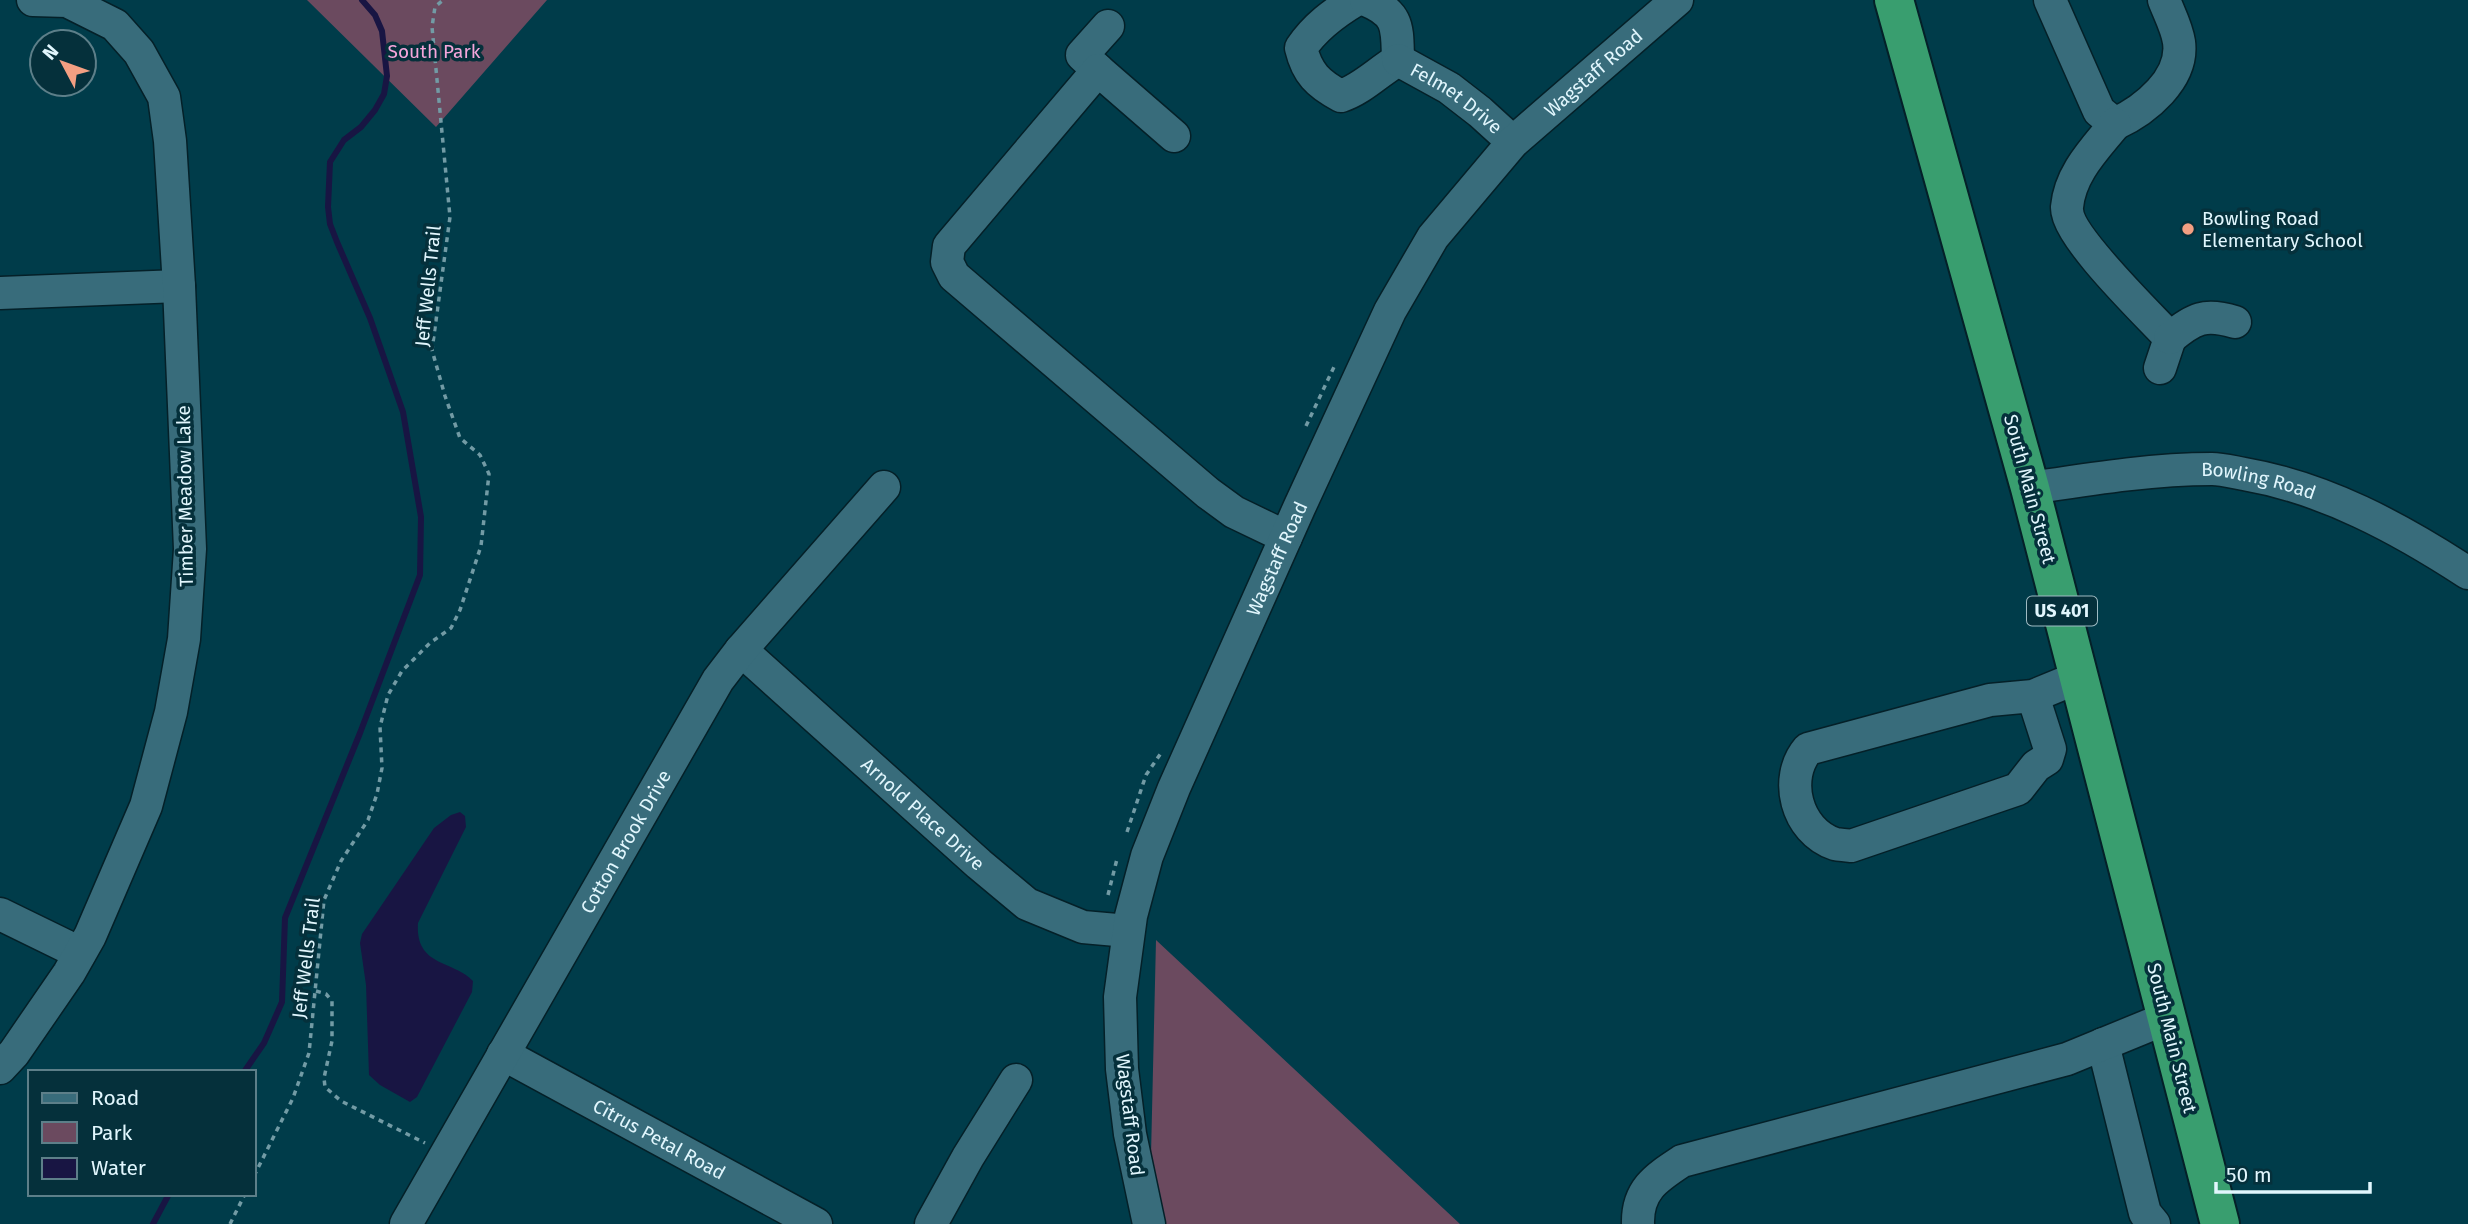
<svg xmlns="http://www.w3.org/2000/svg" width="2468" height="1224" font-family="'Fira Sans',sans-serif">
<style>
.green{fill:#6b4a5f}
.water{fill:#181543}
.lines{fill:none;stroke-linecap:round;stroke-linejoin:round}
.stream{stroke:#181543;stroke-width:6}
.minor-casing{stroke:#042028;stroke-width:35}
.highway-casing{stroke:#042028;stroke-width:42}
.path{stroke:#729ba5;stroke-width:3.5;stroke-dasharray:5 5;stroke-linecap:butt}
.minor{stroke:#386c7b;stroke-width:32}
.highway{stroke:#399e6f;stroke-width:38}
.poi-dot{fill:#f39f82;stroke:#05303b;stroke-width:2.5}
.labels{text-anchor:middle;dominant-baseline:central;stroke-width:7;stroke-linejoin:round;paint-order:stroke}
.shield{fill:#05303b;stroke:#9fbbc3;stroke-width:2}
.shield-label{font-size:18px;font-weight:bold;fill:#e1f6fd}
.park-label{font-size:19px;fill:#f5a6db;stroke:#05303b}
.street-label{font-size:19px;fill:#e1f6fd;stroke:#05303b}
.poi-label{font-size:19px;fill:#e1f6fd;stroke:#05303b;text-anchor:start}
</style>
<rect width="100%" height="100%" fill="#003c4a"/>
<path class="green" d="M307 0H547L436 127Z
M1156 940 1460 1224H1157L1150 1198Z"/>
<path class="water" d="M460 812 465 816 466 827 418 923C415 967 454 960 473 981L472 992 417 1097 410 1102 380 1085 369 1075 366 985 360 943 362 934 434 828 451 815Z"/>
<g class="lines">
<path class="stream" d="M244 1072 264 1043 282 1002 285 918 360 733 420 575 421 517 403 412 370 318 337 242 330 224 328 207 330 162 344 140 361 127 375 110 384 94 387 76 382 31 375 15 362 0
M153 1224 169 1194"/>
<g class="minor-casing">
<g id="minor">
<path d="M1356 0C1334 13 1315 27 1301 48 1307 73 1318 84 1341 96 1362 89 1378 72 1398 60"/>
<path d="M1366 0C1400 14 1397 28 1398 60"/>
<path d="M2050 0 2099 111 2115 124C2145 110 2184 79 2179 42 2177 28 2169 13 2164 0"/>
<path id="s1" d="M1398 60 1449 88 1480 112 1513 142"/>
<path d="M1098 70 1082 55 1108 26"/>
<path d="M2115 124C2095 149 2070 173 2067 207 2065 235 2149 315 2170 338L2160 368"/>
<path d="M1174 136 1098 70 949 246 947 262 954 276 1208 493 1234 512 1286 537"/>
<path d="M0 293 179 286"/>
<path d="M2170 338C2194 318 2205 313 2235 322"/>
<path id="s2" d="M2030 488C2090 479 2151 469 2212 469 2222 469 2233 472 2244 474 2325 488 2399 528 2468 573"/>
<path id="s3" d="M741 650 979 864 1027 904 1083 927 1128 931"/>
<path d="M2033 696 2050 749 2047 759 2036 766 2018 789 1851 846C1846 845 1840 845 1835 844 1796 831 1783 778 1808 749L1990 700 2033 696 2079 677"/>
<path d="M0 914 80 953"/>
<path d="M2103 1044 2145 1213 2154 1224"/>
<path id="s4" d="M503 1054 816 1224"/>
<path d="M0 1068 14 1053 69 973 90 936 146 806 171 712 184 639 190 549 179 286 170 141 164 97 139 52 115 25 67 1 33 0"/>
<path id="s5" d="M406 1224 718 680 741 650 884 487"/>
<path d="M931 1224 968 1157 1016 1080"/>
<path id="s6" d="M1149 1224 1130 1134 1122 1069 1120 997 1131 916 1147 856 1174 788 1299 508 1390 311 1433 237 1513 142 1677 0"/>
<path d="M1638 1224C1637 1190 1656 1178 1682 1161L2067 1059 2167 1018"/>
</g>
</g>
<g class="highway-casing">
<path id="highway" d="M1894 0 2030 488 2220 1224"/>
</g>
<path class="path" d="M1306 426 1334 367
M1127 832 1146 775 1161 753
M1108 895 1117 859
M316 991 326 994 332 1001V1041L324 1078 325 1087 341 1101 425 1143
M254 1176 293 1098 309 1053 324 900 341 861 368 820 377 794 382 768 380 727 388 695 402 671 430 643 451 628 460 610 481 546 489 474 480 455 460 438 445 396 432 350 450 217 432 27 435 7 443 0
M230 1224 245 1194"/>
<use href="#minor" class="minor"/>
<use href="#highway" class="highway"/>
</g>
<circle class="poi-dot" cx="2188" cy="229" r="7"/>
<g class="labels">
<rect class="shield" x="2027" y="596.5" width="70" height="29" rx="5"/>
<g class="shield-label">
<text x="2062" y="611">US 401</text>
</g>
<g class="park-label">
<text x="434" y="51">South Park</text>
</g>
<g class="street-label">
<text stroke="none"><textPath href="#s6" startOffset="1286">Wagstaff Road</textPath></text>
<text stroke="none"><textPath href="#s1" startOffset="70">Felmet Drive</textPath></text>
<text transform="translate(428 286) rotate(-84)">Jeff Wells Trail</text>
<text stroke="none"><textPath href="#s2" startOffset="231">Bowling Road</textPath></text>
<text transform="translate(2030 489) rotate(75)">South Main Street</text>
<text transform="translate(185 496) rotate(-91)">Timber Meadow Lake</text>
<text stroke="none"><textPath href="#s6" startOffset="698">Wagstaff Road</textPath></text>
<text stroke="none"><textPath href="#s3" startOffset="245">Arnold Place Drive</textPath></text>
<text stroke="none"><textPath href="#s5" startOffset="441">Cotton Brook Drive</textPath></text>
<text transform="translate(306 958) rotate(-83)">Jeff Wells Trail</text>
<text transform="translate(2172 1038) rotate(76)">South Main Street</text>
<text transform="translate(1130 1115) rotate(83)">Wagstaff Road</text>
<text stroke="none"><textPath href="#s4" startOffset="178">Citrus Petal Road</textPath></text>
</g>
<g class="poi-label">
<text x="2202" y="218">Bowling Road<tspan x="2202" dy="22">Elementary School</tspan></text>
</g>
</g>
<rect x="28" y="1070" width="228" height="126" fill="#05303b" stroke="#5d7f89" stroke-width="2"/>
<rect x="42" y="1093" width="35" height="10" fill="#386c7b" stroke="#5d7f89" stroke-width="2"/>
<text x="91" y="1105" font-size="21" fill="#e1f6fd">Road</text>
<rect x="42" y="1122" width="35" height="21" fill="#6b4a5f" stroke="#5d7f89" stroke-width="2"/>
<text x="91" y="1140" font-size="21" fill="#e1f6fd">Park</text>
<rect x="42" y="1158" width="35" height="21" fill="#181543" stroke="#5d7f89" stroke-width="2"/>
<text x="91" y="1175" font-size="21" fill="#e1f6fd">Water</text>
<g transform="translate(63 63) rotate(311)"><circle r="33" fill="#05303b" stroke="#5d7f89" stroke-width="2"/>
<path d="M0-5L12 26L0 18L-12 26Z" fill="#f39f82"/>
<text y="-10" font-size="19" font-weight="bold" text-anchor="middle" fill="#e1f6fd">N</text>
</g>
<path d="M2216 1182v10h154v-10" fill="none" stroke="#e1f6fd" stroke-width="3.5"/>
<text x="2226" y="1182" font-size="21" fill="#e1f6fd" stroke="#05303b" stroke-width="5" paint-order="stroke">50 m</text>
</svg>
